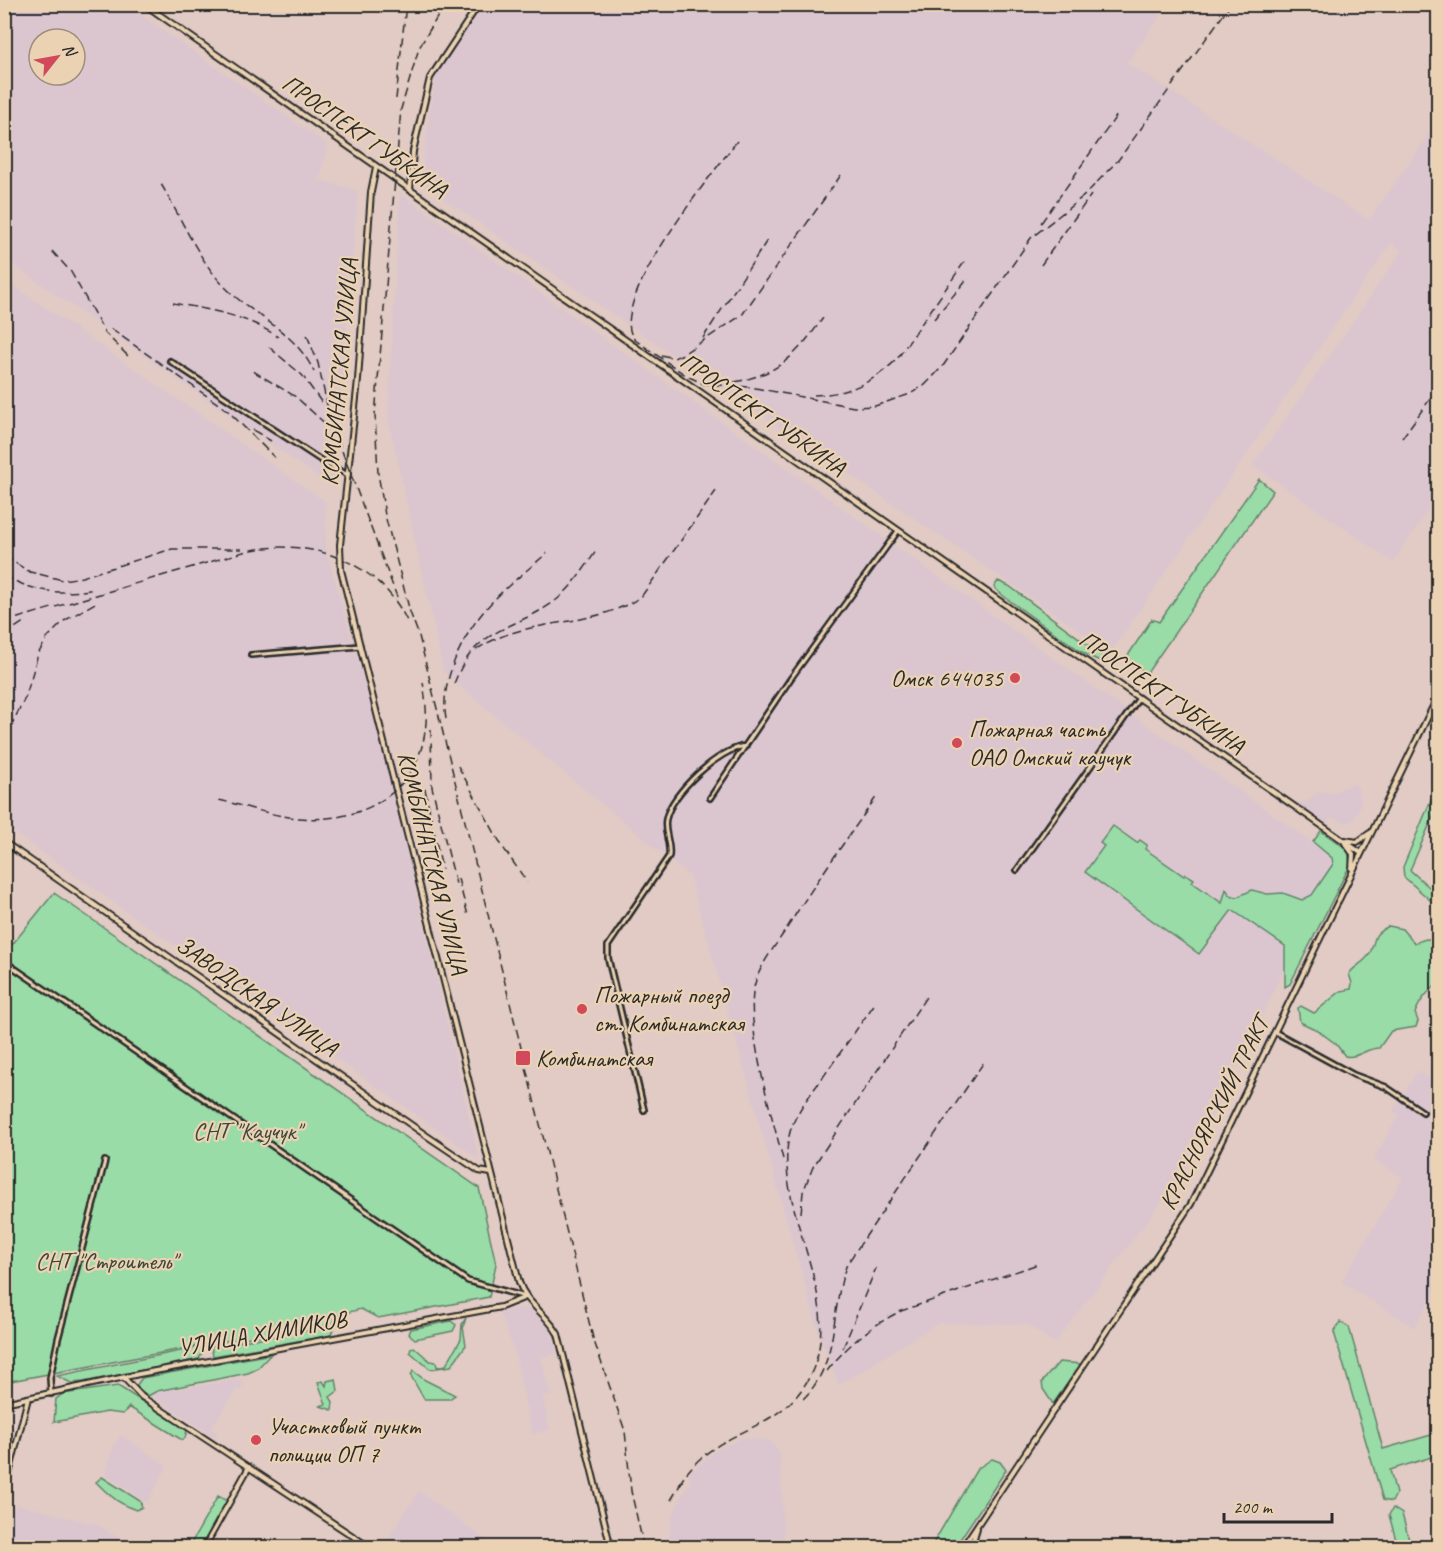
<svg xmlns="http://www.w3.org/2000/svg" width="1443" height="1552" font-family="Caveat,sans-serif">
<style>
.built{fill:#dbc6d0;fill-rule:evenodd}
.green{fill:#99dca8;stroke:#62846a;stroke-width:1.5}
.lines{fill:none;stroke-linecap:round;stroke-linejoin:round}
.minor-casing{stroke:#2b2b2b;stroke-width:8}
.tertiary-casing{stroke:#2b2b2b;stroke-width:8}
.secondary-casing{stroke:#2b2b2b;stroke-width:8}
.minor{stroke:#ead2b2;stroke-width:3}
.tertiary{stroke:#ead2b2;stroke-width:4}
.secondary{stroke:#ead2b2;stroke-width:4}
.rail{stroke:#2b2b2b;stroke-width:1.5;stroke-dasharray:9 4.5;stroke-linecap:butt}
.poi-dot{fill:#d1495b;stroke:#ead2b2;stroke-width:2}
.labels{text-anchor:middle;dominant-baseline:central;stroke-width:4.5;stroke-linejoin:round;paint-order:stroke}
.street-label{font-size:24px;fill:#2b2b2b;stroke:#ead2b2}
.poi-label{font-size:24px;fill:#2b2b2b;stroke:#ead2b2;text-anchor:start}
.park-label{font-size:24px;fill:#3c463e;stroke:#ead2b2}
</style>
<rect width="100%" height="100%" fill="#e1cbc4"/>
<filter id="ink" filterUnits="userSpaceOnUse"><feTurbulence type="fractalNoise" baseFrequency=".0167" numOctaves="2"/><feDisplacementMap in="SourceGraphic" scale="12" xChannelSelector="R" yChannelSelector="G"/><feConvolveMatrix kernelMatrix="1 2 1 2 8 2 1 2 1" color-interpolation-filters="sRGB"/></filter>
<g filter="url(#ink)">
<path class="built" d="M486 4 1168 5 1127 63 1369 220 1438 121V496L1393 562 1253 465 1402 251 1391 243 1111 652 420 183 436 73Z
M5 5H126L328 145 319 180 358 191 334 488 5 259ZM39 39H75V75H39Z
M400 193 1338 861 1185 1171 1055 1343 1026 1324 938 1323 839 1385 818 1331 690 877 444 673 388 418Z
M4 279 326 502V550L378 730 479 1159 5 826Z
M1353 784 1358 787 1361 803 1354 820 1346 823 1332 818 1328 821 1329 826 1296 803 1306 802 1320 791 1331 793Z
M1418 1071 1438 1084V1286L1414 1327 1341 1282 1403 1178 1373 1159 1399 1116 1393 1111Z
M524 1307 535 1311 550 1325 557 1353 541 1357 550 1395 543 1396 550 1430 532 1434 514 1349 499 1311Z
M239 1379 244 1383 240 1390 237 1389 211 1428 218 1434 215 1438 152 1396 158 1392Z
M121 1435 167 1466 147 1503 105 1475 113 1447Z
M743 1438 769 1440 780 1454 784 1547H668L672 1516 690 1481 689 1473 716 1450Z
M419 1491 492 1545 490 1547 383 1546Z
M16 1504 98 1525 125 1542 121 1547H5Z"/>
<path class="green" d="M1259 479 1273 491 1147 673 1125 660 1152 619 1159 622Z
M998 581 1009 586 1107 659 1104 663 1085 654C1072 645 997 594 994 587Z
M1438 783V805L1410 870 1438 895V907L1404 877 1403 867Z
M1113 826 1137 843 1140 840 1147 845 1145 849 1184 876 1186 874 1194 879 1192 882 1222 903 1226 889 1230 895 1237 897 1252 890 1267 894 1283 893 1302 900 1312 895 1333 864 1332 858 1313 842 1321 831 1348 850 1350 865 1290 984 1285 987V946L1232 910 1199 954 1085 872 1104 846 1100 843Z
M54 893 479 1188 496 1264 489 1297 378 1318 361 1309 333 1316 334 1325 230 1340 5 1382 4 942 11 946Z
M1389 926 1402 929 1414 943 1426 939 1434 940 1438 947V984C1427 992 1421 999 1415 1013L1418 1021 1416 1027 1391 1031 1379 1048C1366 1048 1357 1059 1345 1056L1336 1044 1317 1030 1300 1022 1298 1008 1301 1006 1314 1013 1341 991 1351 989 1352 983 1349 974C1354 966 1366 962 1370 953 1377 938 1370 936 1389 926Z
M466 1318 463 1327 466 1345 451 1366 430 1369 410 1352 411 1348 414 1347 430 1361 436 1362 437 1367 446 1365 461 1339 462 1324Z
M451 1321 456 1325 453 1331 415 1339 409 1334 411 1329Z
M1340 1322 1349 1327 1383 1449 1438 1433V1455L1390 1470 1396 1494 1392 1502 1383 1500 1334 1332Z
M329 1327 333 1329 331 1335 213 1356 211 1346Z
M200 1347 204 1348 199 1359 83 1382 71 1383 57 1376Z
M271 1354 257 1369 248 1373 157 1391 148 1396 136 1386 142 1378Z
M1059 1362 1081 1364 1053 1404 1043 1389 1042 1382Z
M413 1371 425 1380 455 1395 449 1399H424L411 1376Z
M336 1379 338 1391 330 1397 333 1402 332 1410 320 1406 326 1404 318 1382 323 1381 326 1386 327 1381Z
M118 1386 187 1430 185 1438 182 1440 129 1407 123 1414 107 1412 54 1422 56 1399 63 1394Z
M992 1459 1000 1462 1006 1470 955 1547H931L977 1469Z
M102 1477 140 1501 142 1507 136 1510C120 1505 108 1495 96 1482Z
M218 1496 227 1501 201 1547H189Z
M1393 1508 1402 1514 1411 1547H1398L1389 1515Z"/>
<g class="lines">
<g class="minor-casing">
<path id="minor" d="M170 361 325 463 348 475
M251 655 360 646
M710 798 791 678 898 531
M1017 870 1139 698
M4 961 468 1281 526 1297
M1275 1032 1354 1075 1386 1087 1423 1112
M644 1110 608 958V946L669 856C671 843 663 831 666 819 671 793 720 748 746 746
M51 1394 50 1378 58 1339 105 1161"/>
</g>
<g class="tertiary-casing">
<path id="tertiary" d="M410 190 413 151 430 78 479 4
M124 1378 142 1397 371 1548
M4 1494 28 1398
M204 1548 249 1467"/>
</g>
<g class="secondary-casing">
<path id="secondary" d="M144 4 1361 853
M376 167 371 192 358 380 340 545 341 570 519 1282C526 1304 547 1314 558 1334L611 1548
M1345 840 1357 842 1370 833
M4 842 427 1136 479 1171 491 1173
M1345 843 1353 854 1352 869
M4 1403 139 1374 501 1307 526 1297
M962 1548 1191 1204 1438 696
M971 1548 977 1528"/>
</g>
<use href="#minor" class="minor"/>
<use href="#tertiary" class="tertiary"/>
<use href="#secondary" class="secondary"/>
<path class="rail" d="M445 4 419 48 401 109 375 415 378 473 385 515 410 612 419 636 593 1338 625 1431 631 1491 644 1548
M396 99 406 4
M737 141C714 172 603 306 635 340L687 376 704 384 750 387 854 407 875 406 910 394 925 385 943 366 1031 238 1085 195 1119 159 1231 4
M161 184C180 216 199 261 225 287 255 318 295 330 314 372
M1041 223 1117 115
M52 251 71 272 105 333 128 356
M1041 265 1091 195
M173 303C211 310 246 315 278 337
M934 319 966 280
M111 329 227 410 275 458
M307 335 318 363 330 419 397 597
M703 338 768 239
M269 347 302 375 322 403
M661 355 674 358 683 354 742 315 841 175
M253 371 296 397 330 428
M734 382C780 374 797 354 823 318
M814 395C848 394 873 383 897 359L965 261
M253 430 271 441
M1402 438 1438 388
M4 556 30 572 63 580 82 577 172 549H242
M4 575C33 593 63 595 95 589
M4 622 247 551C309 537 379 561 407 621
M4 635 25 621
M476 650C524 616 590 630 641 597L716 491
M454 684C475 626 514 631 555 601 572 588 584 569 596 551
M446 719C439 680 465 630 492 602 509 584 529 569 547 553
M431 729 432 787 457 888
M4 740 26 696 38 654 48 637 64 621 95 603
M458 766 502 846 527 882
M425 789 442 869
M219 800C245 806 272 816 299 818 362 824 421 792 426 723 427 710 425 696 423 682
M458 879 468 915
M783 1159C772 1117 748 1035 753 993 756 969 774 948 787 928 815 883 846 840 877 796
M801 1213 803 1192 813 1167 928 994
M843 1348 876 1268
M827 1371C847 1345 872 1325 901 1311L1038 1264
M803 1399C841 1362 829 1310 847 1264L984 1062
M679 1485C714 1423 785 1437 813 1369 844 1293 771 1207 790 1132 796 1111 811 1094 823 1077 841 1052 858 1027 876 1002
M671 1500 683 1480"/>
</g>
</g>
<g class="poi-dot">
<circle cx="1015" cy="678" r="6"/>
<circle cx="957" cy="743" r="6"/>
<circle cx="582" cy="1009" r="6"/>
<rect x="515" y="1050" width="16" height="16" rx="3"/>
<circle cx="256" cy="1440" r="6"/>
</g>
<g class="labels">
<g class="street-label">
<text transform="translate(365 136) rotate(35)">ПРОСПЕКТ ГУБКИНА</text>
<text transform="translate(339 372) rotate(-85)">КОМБИНАТСКАЯ УЛИЦА</text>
<text transform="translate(763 414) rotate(35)">ПРОСПЕКТ ГУБКИНА</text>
<text transform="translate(1162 692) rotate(35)">ПРОСПЕКТ ГУБКИНА</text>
<text transform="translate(433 863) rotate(76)">КОМБИНАТСКАЯ УЛИЦА</text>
<text transform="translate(257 996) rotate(35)">ЗАВОДСКАЯ УЛИЦА</text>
<text transform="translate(1214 1113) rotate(-63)">КРАСНОЯРСКИЙ ТРАКТ</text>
<text transform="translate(262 1333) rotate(-10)">УЛИЦА ХИМИКОВ</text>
</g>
<g class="poi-label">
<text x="1003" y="678" text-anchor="end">Омск 644035</text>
<text x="969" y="729">Пожарная часть<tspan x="969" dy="28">ОАО Омский каучук</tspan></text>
<text x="594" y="995">Пожарный поезд<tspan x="594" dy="28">ст. Комбинатская</tspan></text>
<text x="536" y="1058">Комбинатская</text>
<text x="268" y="1426">Участковый пункт<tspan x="268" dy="28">полиции ОП 7</tspan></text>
</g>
<g class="park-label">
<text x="247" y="1131">СНТ "Каучук"</text>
<text x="106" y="1261">СНТ "Строитель"</text>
</g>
</g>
<rect width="1443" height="1552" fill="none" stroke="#ead2b2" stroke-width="24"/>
<rect x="12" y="12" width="1419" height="1528" fill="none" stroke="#2b2b2b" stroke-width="2" filter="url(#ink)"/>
<g transform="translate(57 57) rotate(59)"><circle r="28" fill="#ead2b2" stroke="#9e8f7c" stroke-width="1.5"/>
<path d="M0-4.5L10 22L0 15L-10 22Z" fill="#d1495b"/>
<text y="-9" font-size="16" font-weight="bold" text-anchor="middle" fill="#2b2b2b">N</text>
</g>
<path d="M1224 1513v9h108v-9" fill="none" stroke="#2b2b2b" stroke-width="3"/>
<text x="1233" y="1513" font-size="18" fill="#2b2b2b" stroke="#ead2b2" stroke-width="4.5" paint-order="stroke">200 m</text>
</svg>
